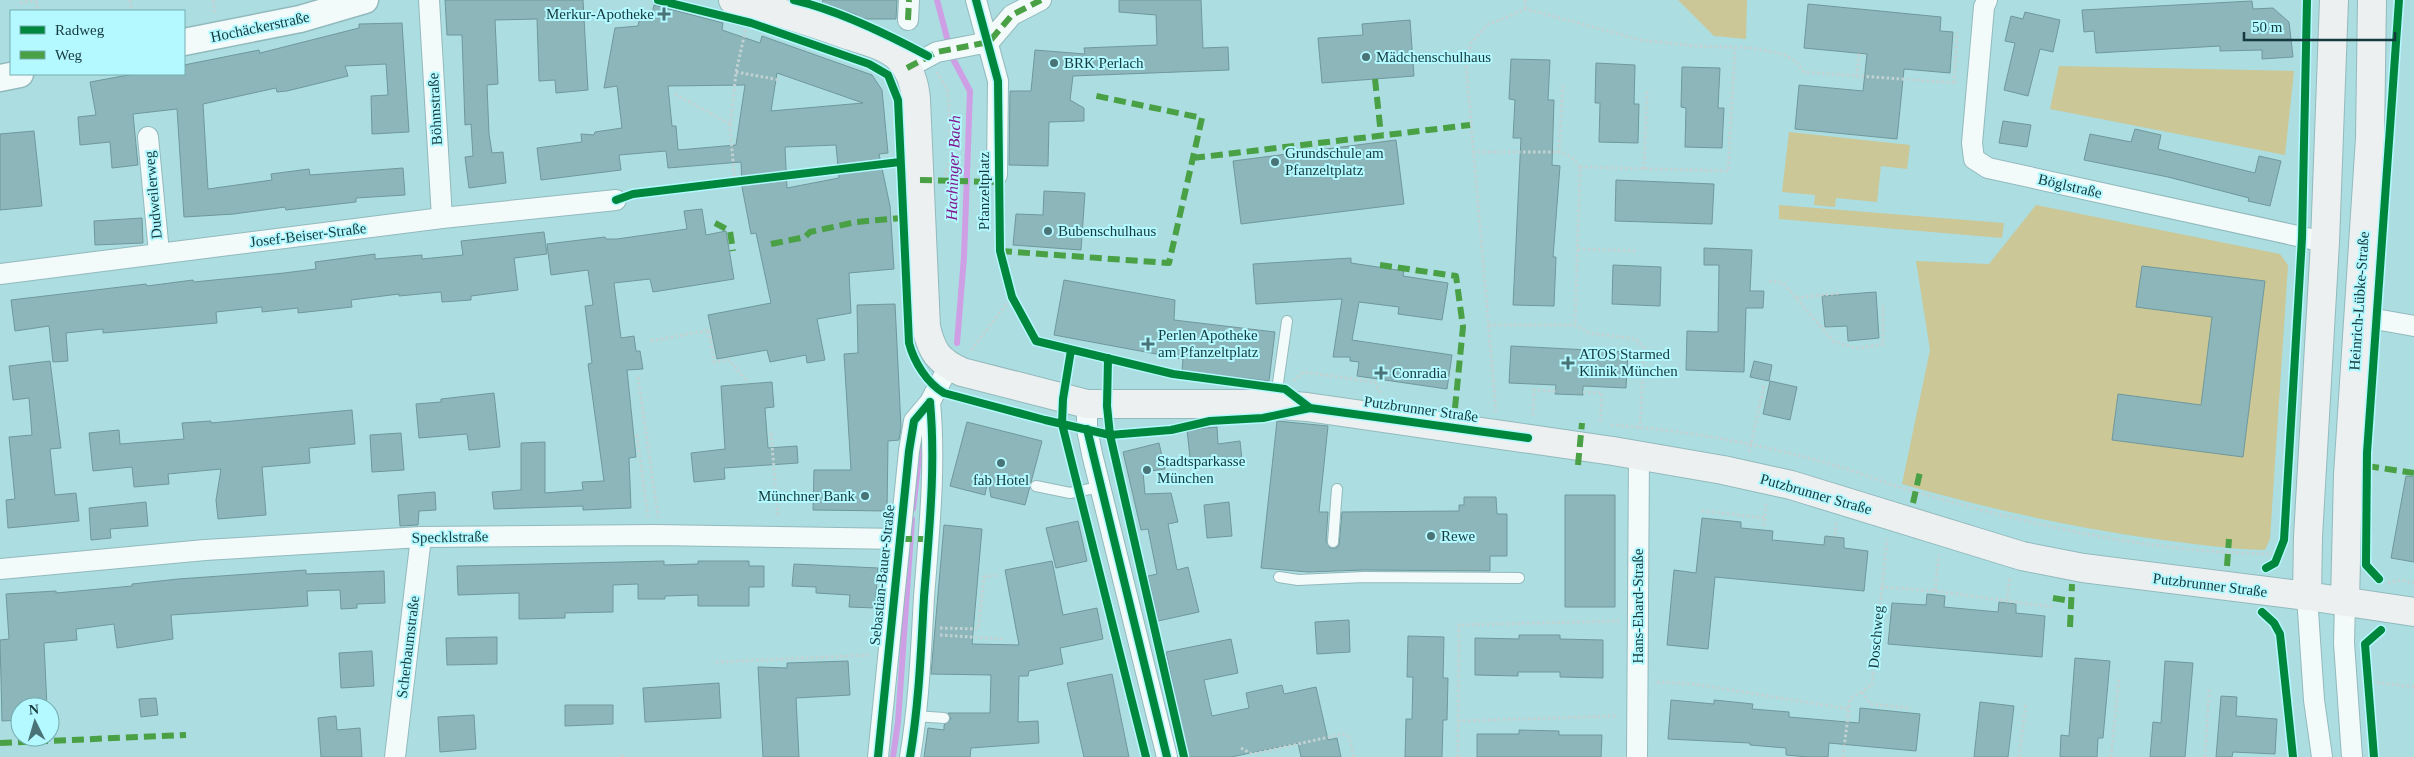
<svg xmlns="http://www.w3.org/2000/svg" width="2414" height="757" font-family="Georgia,serif">
<style>
.green{fill:#cbc796}
.lines{fill:none;stroke-linecap:round;stroke-linejoin:round}
.stream{stroke:#ce9fe5;stroke-width:6}
.building{fill:#8cb6ba;stroke:#6f989c;fill-rule:evenodd}
.service-casing{stroke:#92babd;stroke-width:12}
.minor-casing{stroke:#92babd;stroke-width:22}
.tertiary-casing{stroke:#92babd;stroke-width:29}
.secondary-casing{stroke:#92babd;stroke-width:30}
.path{stroke:#c2d2d3;stroke-width:3;stroke-dasharray:2.5 2.5;stroke-linecap:butt}
.service{stroke:#f3fafa;stroke-width:10}
.minor{stroke:#f3fafa;stroke-width:20}
.tertiary{stroke:#f3fafa;stroke-width:26}
.secondary{stroke:#edf0f0;stroke-width:28}
.quiet{stroke:#4aa045;stroke-width:6;stroke-dasharray:12 6;stroke-linecap:butt}
.cycleway-casing{stroke:#b4f9ff;stroke-width:11}
.cycleway{stroke:#00873e;stroke-width:8}
.poi-dot{fill:#497376;stroke:#b4f9ff;stroke-width:2}
.labels{text-anchor:middle;dominant-baseline:central;stroke-width:4;stroke-linejoin:round;paint-order:stroke}
.poi-label{font-size:15px;fill:#143a3d;stroke:#b4f9ff;text-anchor:start}
.street-label{font-size:15px;fill:#143a3d;stroke:#b4f9ff}
.water-label{font-size:16px;font-style:italic;fill:#81158f;stroke:#b4f9ff}
</style>
<rect width="100%" height="100%" fill="#acdde1"/>
<path class="green" d="M1678 0H1747L1746 39 1714 36Z
M2059 66 2294 71 2285 155 2050 109Z
M1789 132 1910 145 1907 169 1881 166 1877 202 1836 198 1835 207 1814 205 1815 195 1782 192Z
M1779 205 2004 223 2002 238 1779 219Z
M2036 205 2280 254 2288 265 2270 539 2265 550C2225 549 2187 543 2148 538 2065 526 1982 507 1902 484L1930 350 1916 261 1989 264Z"/>
<g class="lines">
<path class="stream" d="M937 0 952 57 970 91 964 257 957 343
M913 509 922 432
M893 757 898 722 912 519"/>
</g>
<path class="building" d="M445 0H583L588 90 556 93 555 80 539 81 537 19 495 20 498 84 487 85 489 134 492 153 503 152 506 183 469 188 465 157 473 156 471 124 465 125 462 35H447Z
M823 0H897L896 19H857V15L822 3Z
M1119 0H1201L1203 48 1228 47 1229 70 1073 76 1070 100 1084 108V121L1049 122 1048 166 1009 165 1010 91H1031L1035 50 1085 54 1084 48 1157 45 1156 15 1119 12Z
M2252 1 2253 9 2273 8 2289 22 2293 57 2262 59V50L2220 51V46L2096 53 2094 31 2084 32 2082 10Z
M1808 4 1941 17 1940 31 1953 32 1950 73 1904 69 1897 139 1795 129 1799 85 1863 91 1867 54 1804 48Z
M654 5 723 23 722 30 760 43 762 36 872 75 882 90 888 153 879 154 890 206 894 269 849 273 851 313 817 319 825 360 807 363 806 355 770 362 767 350 717 359 708 315 771 303 756 233 751 234 742 187 741 162 668 168 666 151 619 155 621 170 541 180 537 148 582 142 581 134 594 135 595 132 622 128 617 86 604 88 615 28 638 26 641 11 652 14ZM777 73 863 103 771 111ZM745 85 736 145 678 150 676 126H672L668 86ZM836 145 839 178 787 188 785 147Z
M2025 12 2060 20 2053 52 2040 49 2028 96 2004 90 2015 43 2005 41 2011 16 2023 19Z
M1410 20 1414 76 1322 83 1318 38 1363 35 1362 24Z
M402 23 409 132 372 134 371 96 388 95 386 64 345 66 348 76 287 91 277 92 276 88 203 104 208 189 272 180 271 174 309 169 310 175 403 168 405 195 356 198V202L286 210 285 207 234 214 184 217 177 109 133 114 138 165 112 168 110 142 80 145 78 117 96 115 90 82 134 74H184V65L259 50 260 53 359 28V24Z
M1511 59 1550 60 1548 100H1554L1552 165 1560 166 1553 257H1556L1554 306 1513 305 1521 138H1513L1515 100 1509 99Z
M1596 63 1635 65 1634 104H1639L1638 143 1599 142 1600 103H1595Z
M1682 67 1720 68 1718 108H1724L1722 148 1685 147 1686 108 1681 107Z
M2003 121 2031 125 2027 147 1999 143Z
M2135 129 2161 135 2158 149 2255 173 2259 156 2281 161 2270 206 2248 201 2249 198 2168 177 2084 160 2090 134 2131 142Z
M34 131 42 206 0 210V134Z
M1396 140 1404 204 1241 224 1233 161Z
M1616 180 1714 184 1712 224 1615 221Z
M1044 191 1085 193 1081 250 1013 245 1016 214 1043 215Z
M702 209 706 235 726 231 734 279 653 292 650 279 614 283 621 338 634 336 636 351H640L643 369 627 370 636 457 629 458 631 508 583 510V506L494 509 492 492 521 490V443L545 442V493L583 490 582 482 604 481 588 364 592 363 585 306 593 305 588 270 551 275 547 244 605 237 606 239H617L687 229 684 211Z
M142 218 143 243 95 245 94 221Z
M544 232 547 254 514 258 518 290 471 296V300L442 302 441 292 399 296V294L351 300 352 307 298 313V308L262 312V307L216 312 217 323 103 333V329L66 333 68 361 53 362 49 326 15 331 11 300 146 284 147 286 193 280 194 282 284 273 316 269 315 262 375 254V259L422 255V259L463 255 461 241Z
M1704 248 1752 250 1750 291H1764L1763 308H1746L1744 372 1686 370 1687 331 1718 332 1719 265H1704Z
M1351 258V263L1404 271 1403 276 1448 283 1442 320 1398 314 1399 307 1359 302 1352 340 1452 355 1447 389 1357 376 1359 362 1350 361V357H1333L1342 299 1256 304 1253 264Z
M1613 265 1661 267 1660 306 1612 304Z
M2142 266 2265 281 2243 457 2112 440 2118 394 2201 405 2212 317 2136 307Z
M1064 280 1175 300 1174 320 1275 332 1269 381 1182 371 1183 359 1054 335Z
M1876 292 1879 338 1848 341 1847 326 1825 327 1822 296Z
M895 304 901 427 899 440 888 441 887 511 813 510 814 470H851L844 354 858 353 857 305Z
M1511 346 1628 352 1626 388 1583 386V395L1555 394 1556 385 1509 383Z
M50 361 61 448 50 449 55 495 76 493 79 521 8 528 6 500 15 499 9 437 32 435 29 398 13 400 9 366Z
M1754 361 1772 365 1769 381 1750 377Z
M1770 381 1797 387 1790 420 1763 414Z
M772 382 774 407 765 408 768 448 797 446 798 463 724 468 725 479 694 482 691 453 725 449 721 386Z
M494 393 500 447 469 450 467 434 419 438 416 404 441 402V399Z
M352 410 355 444 309 448 310 463 262 467 266 515 218 519 216 500 221 469 168 474 169 484 134 487 132 467 93 471 89 433 119 430 120 444 184 439 182 423 211 421V423Z
M1277 421 1328 426 1319 512H1328L1326 541 1330 548H1336L1339 545 1342 512 1459 511V505H1464V497H1496L1497 514H1507V556H1490V571L1364 570 1308 572 1261 568Z
M967 422 1042 441 1025 505 991 497 988 479 985 495 950 486Z
M1217 427 1218 444 1240 441 1242 460 1191 466 1187 430Z
M401 433 404 470 372 472 370 435Z
M1159 443 1165 469 1143 472 1145 494 1171 493 1178 522 1168 524 1177 570 1188 567 1199 612 1158 621 1148 576 1157 574 1148 529 1141 530 1123 452Z
M2406 476 2414 477V562L2391 558Z
M435 492 436 510 419 511 418 525 400 526 398 495Z
M1565 495H1615V607H1565Z
M146 502 148 526 110 529 111 538 91 540 89 508Z
M1229 502 1232 536 1207 538 1204 505Z
M1702 518 1741 522V528L1773 531 1772 540 1824 545 1825 536 1844 538V548L1868 551 1864 591 1715 577 1708 649 1667 645 1674 570 1696 573Z
M1078 521 1087 561 1056 568 1046 528Z
M944 525 982 529 972 644 1019 645 1005 570 1052 561 1063 615 1097 608 1103 639 1060 648 1063 664 1029 671 1028 676H1019L1018 722 1038 721 1039 743 971 748 970 757H924L928 728 944 730V725L951 719 948 713H990L991 675 931 674Z
M664 561V565L698 564V561H749V566H764V587H749V606H698V595L665 596V599H638V584L613 585V612L565 613V618L519 619V593L458 595 457 566Z
M794 564 878 568 875 608 849 607 850 595 816 593V587L792 586Z
M306 570V574L384 571 385 603 357 604V608L341 609 340 590 307 591 308 606 171 615 173 639 117 648 114 624 76 629 77 640 44 643 47 707H20V720L2 721 0 640 9 639 6 594 56 591V593L132 586V584L178 579Z
M1927 594 1945 596 1944 607 1998 612 1999 602 2016 604V613L2045 616 2042 657 1888 644 1892 603 1926 605Z
M1349 620 1350 652 1317 654 1315 622Z
M1519 635H1560V639L1603 640V678L1560 677V672H1518V676L1475 675V638L1519 639Z
M1408 636 1444 637 1443 678H1448L1447 720H1443L1442 757H1405L1406 719H1412L1413 677H1407Z
M497 637V664L447 665 446 638Z
M1231 639 1238 673 1204 680 1212 716 1249 708 1246 693 1282 685 1284 694 1316 687 1328 740 1337 738 1341 757H1301L1298 743 1231 757H1188L1166 652Z
M372 651 374 686 341 688 339 653Z
M2075 658 2110 661 2103 738H2098L2097 757H2060L2061 735 2069 736Z
M848 661 850 695 796 698 799 757H763L758 667 787 668V663Z
M2165 661 2193 663 2185 757H2150L2153 722 2161 723Z
M1112 674 1129 757H1084L1067 683Z
M719 683 721 718 645 722 643 688Z
M2221 696 2237 697 2236 716 2277 719 2275 754 2233 752 2232 757H2216Z
M156 698 158 715 141 717 139 699Z
M1671 700 1714 704V700L1753 704 1752 709 1789 712V717L1859 723 1860 708 1920 714 1916 751 1829 743 1828 757H1808L1786 755V748L1750 745V743L1668 739Z
M1980 702 2014 706 2008 757H1974Z
M565 705H613V724L565 726Z
M474 715 476 749 440 752 438 717Z
M336 716 337 730 360 728 362 757H321L318 718Z
M1519 730 1559 731V735H1602L1601 757H1477V734H1519Z"/>
<g class="lines">
<g class="service-casing">
<path id="service" d="M1269 403 1278 383 1287 321
M1036 486 1070 493 1100 487
M1333 542 1337 489
M1279 577 1298 580 1364 577 1519 578
M915 716 944 718"/>
</g>
<g class="minor-casing">
<path id="minor" d="M429 0 442 218
M976 0 998 81 997 175
M1987 0 1984 7 1972 143 1974 159 1988 168 2325 242
M908 20 909 0
M907 68 937 52 989 42 1012 15 1041 0
M148 137 159 253
M0 274 442 218 616 200
M2358 316 2414 326
M1087 404V429L1092 454 1167 757
M0 569 205 550 421 537 655 535 900 539
M2307 596 2314 700 2322 757
M2345 602 2344 643 2352 757
M395 757 421 537
M878 757 909 451 914 421 930 402 949 366
M910 757C919 704 921 650 924 597 929 532 936 466 930 402
M1637 757 1639 455"/>
</g>
<g class="tertiary-casing">
<path id="tertiary" d="M184 42 300 19 365 0
M0 78 20 74"/>
</g>
<g class="secondary-casing">
<path id="secondary" d="M733 0C773 10 812 22 850 36 866 41 887 46 899 58 910 69 915 85 916 100L926 327C932 352 938 361 962 372L1087 404H1268L1307 407 1613 451 1723 470 1791 485 2022 556 2083 568 2307 596 2414 612
M2307 596 2308 537 2325 242 2334 0
M2345 602 2348 475 2370 138 2372 0"/>
</g>
<path class="path" d="M130 0 132 11
M213 0 215 14
M1525 0 1526 9
M36 1 38 11
M20 3 36 0
M736 72 780 80
M937 72 947 89 949 103 951 159 944 179
M1857 76 1859 53
M1954 83 1957 32
M675 94 730 124
M1473 152H1559L1572 157 1580 167 1575 325
M1559 152 1563 85
M1580 167 1728 171 1735 48
M1644 169 1647 89
M735 181 730 130 736 72 746 28
M998 193 1000 251 1012 297 1036 341 1071 350
M1578 249 1638 251
M1769 281 1783 283 1834 342 1858 348 1883 344V305
M1796 298 1839 293
M1489 325H1575L1589 333 1636 339 1644 348 1640 428
M651 341 709 330 714 362 729 360 748 382
M971 350 1012 297
M638 377 658 517
M1294 381 1303 372 1375 382 1381 395
M1583 392 1602 393 1600 424
M1496 412 1466 65 1471 43 1487 25 1526 9 1641 40 1695 46 1752 48 1782 54 1794 60 1804 72 1957 83
M1533 416 1534 390 1556 391
M1611 425C1683 430 1756 443 1826 463 1857 471 1886 484 1916 492 2034 526 2157 554 2280 554
M771 433 778 517
M637 435 648 517
M1749 452 1764 386
M1702 511 1765 518
M1764 526 1766 502
M1835 535 1836 523
M2388 583 2400 580 2414 583
M1881 587 1935 591 2052 607
M1935 591 1939 555
M2007 601 2010 576
M940 628 978 629 984 577 999 575
M2280 634 2290 653
M940 635 1002 639
M716 662 870 655
M2367 681 2414 687
M1657 682 1693 684 1849 709
M1862 692 1870 704 1911 708
M2288 717 2296 709
M1458 721 1618 716
M1241 748 1252 754 1343 734 1349 737 1354 757
M622 757V752
M1458 757 1459 625 1619 621
M1843 757 1850 699 1872 685 1887 539
M2019 757 2026 703
M2111 757 2119 677
M2205 757 2209 690"/>
<use href="#service" class="service"/>
<use href="#minor" class="minor"/>
<use href="#tertiary" class="tertiary"/>
<use href="#secondary" class="secondary"/>
<path class="quiet" d="M908 20 909 0
M907 68 937 52 989 42 1012 15 1041 0
M1375 79 1381 135
M1193 158 1470 125
M920 180 998 182
M715 223 730 231 733 251
M771 244 805 237 810 232 856 222 902 218
M1000 251 1169 263 1202 118 1092 95
M1380 265 1456 276 1463 327 1455 408
M1578 465 1582 423
M2367 466 2414 473
M1913 503 1920 472
M900 539H929
M2227 566 2229 539
M2053 598 2071 601
M2070 627 2072 584
M0 743 186 735"/>
<g class="cycleway-casing">
<path id="cycleway" d="M658 0 751 23 869 64 888 75 898 100 909 343C914 362 927 383 944 393L1045 420 1110 435 1171 430 1210 421 1263 418 1310 408 1528 438
M794 0C837 10 889 35 928 56
M976 0 998 81 1000 251 1012 297 1036 341 1173 374 1285 389 1310 408
M616 200 633 194 900 162
M1071 350 1063 399 1062 424 1146 757
M1108 358 1107 406 1110 435 1184 757
M1087 429 1167 757
M2266 568 2275 563 2284 540 2302 238 2307 0
M2379 579 2366 565 2367 453 2399 0
M2262 612 2274 623 2280 634 2293 757
M878 757 909 451 914 421 930 402
M910 757C919 704 921 650 924 597 929 532 936 466 930 402
M2374 757 2365 644 2381 630"/>
</g>
<use href="#cycleway" class="cycleway"/>
</g>
<g class="poi-dot">
<path d="M661.5 6.5h5v5h5v5h-5v5h-5v-5h-5v-5h5z"/>
<circle cx="1366" cy="57" r="5"/>
<circle cx="1054" cy="63" r="5"/>
<circle cx="1275" cy="162" r="5"/>
<circle cx="1048" cy="231" r="5"/>
<path d="M1145.5 336.5h5v5h5v5h-5v5h-5v-5h-5v-5h5z"/>
<path d="M1565.5 355.5h5v5h5v5h-5v5h-5v-5h-5v-5h5z"/>
<path d="M1378.5 365.5h5v5h5v5h-5v5h-5v-5h-5v-5h5z"/>
<circle cx="1001" cy="463" r="5"/>
<circle cx="1147" cy="470" r="5"/>
<circle cx="865" cy="496" r="5"/>
<circle cx="1431" cy="536" r="5"/>
</g>
<g class="labels">
<g class="poi-label">
<text x="654" y="14" text-anchor="end">Merkur-Apotheke</text>
<text x="1376" y="57">Mädchenschulhaus</text>
<text x="1064" y="63">BRK Perlach</text>
<text x="1285" y="153">Grundschule am<tspan x="1285" dy="17">Pfanzeltplatz</tspan></text>
<text x="1058" y="231">Bubenschulhaus</text>
<text x="1158" y="335">Perlen Apotheke<tspan x="1158" dy="17">am Pfanzeltplatz</tspan></text>
<text x="1579" y="354">ATOS Starmed<tspan x="1579" dy="17">Klinik München</tspan></text>
<text x="1392" y="373">Conradia</text>
<text x="1157" y="461">Stadtsparkasse<tspan x="1157" dy="17">München</tspan></text>
<text x="1001" y="480" text-anchor="middle">fab Hotel</text>
<text x="855" y="496" text-anchor="end">Münchner Bank</text>
<text x="1441" y="536">Rewe</text>
</g>
<g class="street-label">
<text transform="translate(260 27) rotate(-12)">Hochäckerstraße</text>
<text transform="translate(435 109) rotate(-93)">Böhmstraße</text>
<text transform="translate(2070 186) rotate(13)">Böglstraße</text>
<text transform="translate(984 191) rotate(-90)">Pfanzeltplatz</text>
<text transform="translate(153 195) rotate(-95)">Dudweilerweg</text>
<text transform="translate(308 235) rotate(-7)">Josef-Beiser-Straße</text>
<text transform="translate(2359 301) rotate(-86)">Heinrich-Lübke-Straße</text>
<text transform="translate(1421 409) rotate(8)">Putzbrunner Straße</text>
<text transform="translate(1816 494) rotate(16)">Putzbrunner Straße</text>
<text transform="translate(450 537) rotate(-1)">Specklstraße</text>
<text transform="translate(882 575) rotate(-84)">Sebastian-Bauer-Straße</text>
<text transform="translate(2210 585) rotate(7)">Putzbrunner Straße</text>
<text transform="translate(1638 606) rotate(-90)">Hans-Ehard-Straße</text>
<text transform="translate(1876 637) rotate(-85)">Doschweg</text>
<text transform="translate(408 647) rotate(-83)">Scherbaumstraße</text>
</g>
<g class="water-label">
<text transform="translate(953 168) rotate(-88)">Hachinger Bach</text>
</g>
</g>
<rect x="10" y="10" width="175" height="65" fill="#b4f9ff" stroke="#74adb1"/>
<rect x="20" y="26" width="25" height="8" fill="#00873e" stroke="#74adb1"/>
<text x="55" y="35" font-size="15" fill="#143a3d">Radweg</text>
<rect x="20" y="51" width="25" height="8" fill="#4aa045" stroke="#74adb1"/>
<text x="55" y="60" font-size="15" fill="#143a3d">Weg</text>
<g transform="translate(35 722) rotate(355)"><circle r="24" fill="#b4f9ff" stroke="#74adb1"/>
<path d="M0-4L9 19L0 12L-9 19Z" fill="#497376"/>
<text y="-8" font-size="14" font-weight="bold" text-anchor="middle" fill="#143a3d">N</text>
</g>
<path d="M2244 32v8h151v-8" fill="none" stroke="#143a3d" stroke-width="2.5"/>
<text x="2252" y="32" font-size="15" fill="#143a3d" stroke="#b4f9ff" stroke-width="4" paint-order="stroke">50 m</text>
</svg>
